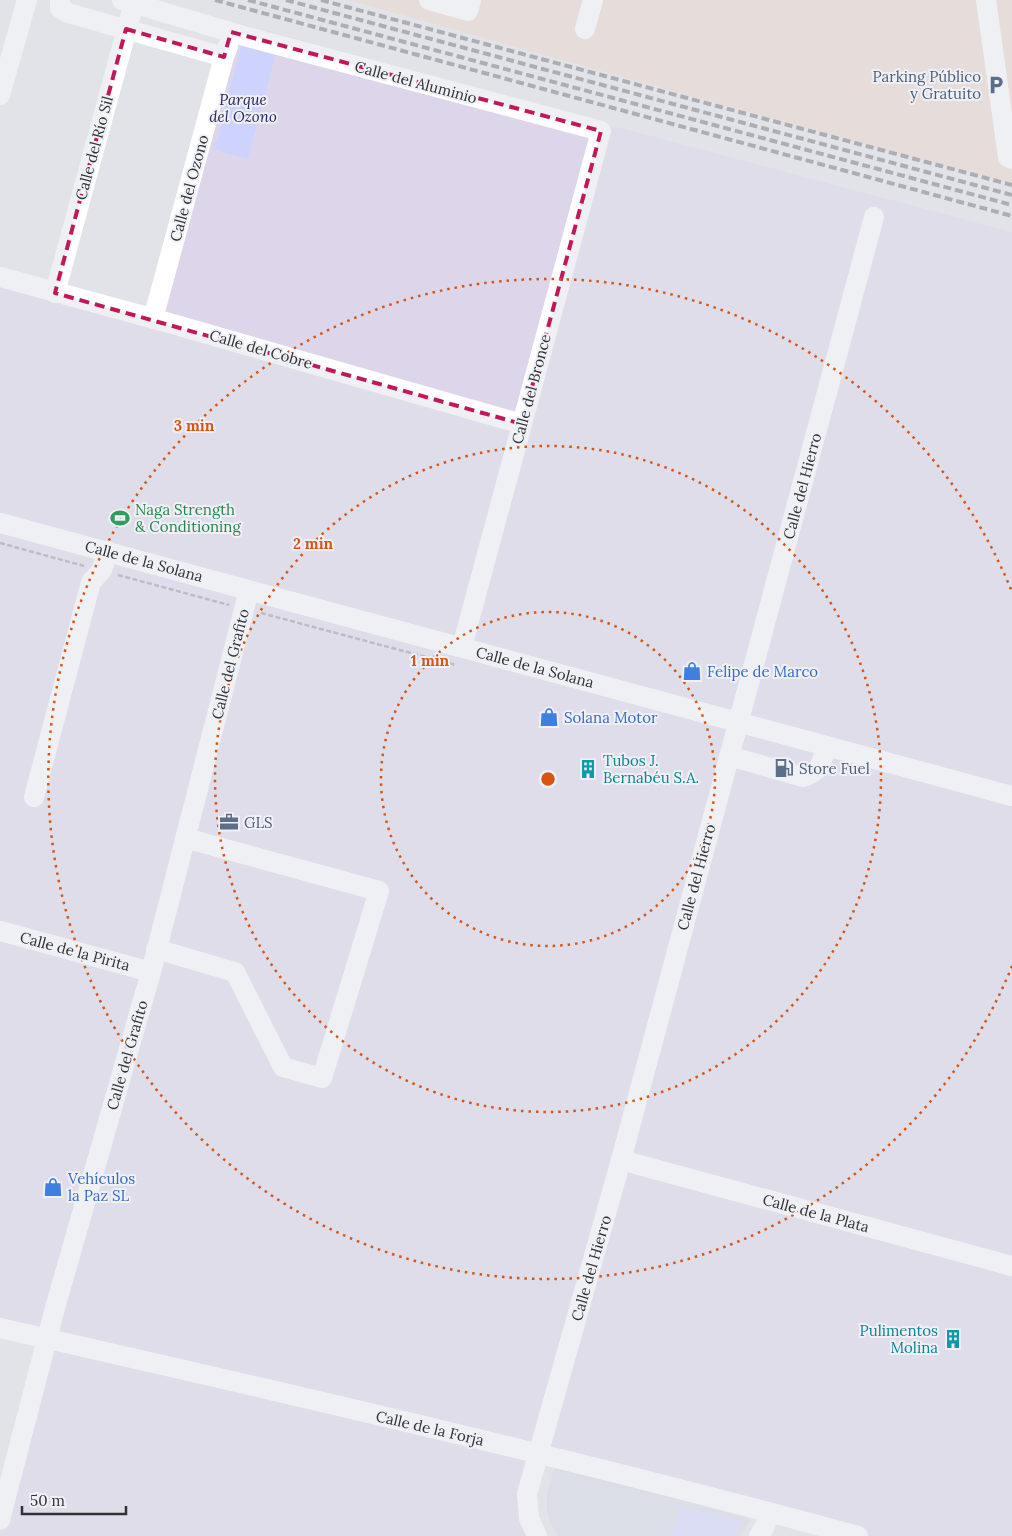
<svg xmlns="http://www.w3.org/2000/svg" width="1012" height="1536" font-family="Lora,serif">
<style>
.commercial{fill:#ead6c7}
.industrial{fill:#ddd6eb}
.built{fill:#d5d7e4}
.green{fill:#ced3fe}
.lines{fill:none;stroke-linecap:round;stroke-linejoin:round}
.path{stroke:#8d8e92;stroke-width:2.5;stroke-dasharray:5 2.5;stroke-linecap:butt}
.minor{stroke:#fff;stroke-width:20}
.rail{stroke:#6d6e71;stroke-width:4;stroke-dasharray:8 4;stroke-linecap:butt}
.marked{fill:none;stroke:#c2185b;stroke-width:4;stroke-dasharray:10 6;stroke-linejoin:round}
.ring{fill:none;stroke:#d65510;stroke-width:2.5;stroke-dasharray:2.5 5}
.labels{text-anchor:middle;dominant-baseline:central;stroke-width:4;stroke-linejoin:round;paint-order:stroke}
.service-label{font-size:15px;fill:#4e5e75;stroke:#f0f0f7;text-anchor:start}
.street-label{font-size:15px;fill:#313234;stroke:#f0f0f7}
.park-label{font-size:15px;font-style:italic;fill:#25245c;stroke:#f0f0f7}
.leisure-label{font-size:15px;fill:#27864d;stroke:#f0f0f7;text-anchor:start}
.shop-label{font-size:15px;fill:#366cbe;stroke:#f0f0f7;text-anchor:start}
.culture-label{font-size:15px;fill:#0d838f;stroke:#f0f0f7;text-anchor:start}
.centre{fill:#d65510;stroke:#f0f0f7;stroke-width:2.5}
.ring-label{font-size:15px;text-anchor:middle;font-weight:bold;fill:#d65510;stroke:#f0f0f7;stroke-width:4;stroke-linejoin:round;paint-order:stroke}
</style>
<rect width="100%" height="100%" fill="#e2e3e9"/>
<path class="commercial" d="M348 0H1012V183L918 160Z"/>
<path class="industrial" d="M240 23 610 125 1012 232V1536H858L539 1454 533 1474 537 1536H0V1520L47 1339 0 1328V277L153 318Z"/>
<path class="built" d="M560 1467 751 1519 740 1536H558L550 1523 547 1510V1493L554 1469Z"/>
<path class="green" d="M242 44 276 53 248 159 214 150Z
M680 1507 743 1522 734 1536H672Z"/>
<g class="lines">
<path class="path" d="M0 543 84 566
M118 575 229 605
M261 613 456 665"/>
<path class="minor" d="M60 0V8L68 13 224 57 228 46
M122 0 237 34 601 131 462 647
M429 0 468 11 471 0
M986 0 1008 157 1012 159
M585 29 593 0
M0 95 27 0
M0 277 162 321 522 424
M55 293 134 3
M153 319 224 57
M0 523 1012 796
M729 756 803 777C821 772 822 762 826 746
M34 797 91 582 102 570 108 551
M0 931 151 972
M156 949 235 972 283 1067 322 1078 379 891 185 838
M621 1160 1012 1266
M0 1328C287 1393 574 1459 858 1536
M0 1520 55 1308 151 972 249 590
M537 1536 529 1518 527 1494 621 1160 874 217
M759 1536 765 1526 769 1512"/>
<path class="rail" d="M215 0 1012 216
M248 0 1012 205
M286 0 1012 195
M321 0 1012 185"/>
</g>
<path d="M0 0H1012V1536H0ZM126 29 224 57 231 32 601 131 522 424 55 293Z" fill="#e2e3e9" fill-opacity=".55" fill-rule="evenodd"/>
<path class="marked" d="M126 29 224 57 231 32 601 131 522 424 55 293Z"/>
<g class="ring">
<circle cx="548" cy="779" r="167"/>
<circle cx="548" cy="779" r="333"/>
<path d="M1012 966A500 500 0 1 1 1012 592"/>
</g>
<defs>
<g id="parking-bare" transform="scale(1.5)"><path d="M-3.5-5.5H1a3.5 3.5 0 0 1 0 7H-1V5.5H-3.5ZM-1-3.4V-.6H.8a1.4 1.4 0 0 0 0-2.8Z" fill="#5c6f8a" stroke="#f0f0f7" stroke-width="2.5" paint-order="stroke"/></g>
<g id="stadium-bare" transform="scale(1.5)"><path d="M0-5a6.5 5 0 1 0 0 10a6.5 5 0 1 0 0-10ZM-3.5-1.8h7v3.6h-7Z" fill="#2e9e5b" stroke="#f0f0f7" stroke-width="2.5" paint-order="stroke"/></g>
<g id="shop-bare" transform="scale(1.5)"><path d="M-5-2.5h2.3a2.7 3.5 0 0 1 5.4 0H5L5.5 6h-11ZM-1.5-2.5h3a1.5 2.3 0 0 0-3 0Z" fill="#3f7fe0" stroke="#f0f0f7" stroke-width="2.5" paint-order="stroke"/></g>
<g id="fuel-bare" transform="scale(1.5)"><path d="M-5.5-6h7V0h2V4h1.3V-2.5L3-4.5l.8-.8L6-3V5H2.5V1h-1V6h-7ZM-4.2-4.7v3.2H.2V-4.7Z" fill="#5c6f8a" stroke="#f0f0f7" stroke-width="2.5" paint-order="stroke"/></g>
<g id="building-bare" transform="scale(1.5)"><path d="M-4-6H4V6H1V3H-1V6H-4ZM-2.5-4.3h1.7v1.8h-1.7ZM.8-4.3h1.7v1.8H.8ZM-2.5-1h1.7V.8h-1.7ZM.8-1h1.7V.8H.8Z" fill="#0f9aa8" stroke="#f0f0f7" stroke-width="2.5" paint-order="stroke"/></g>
<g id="office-bare" transform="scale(1.5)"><path d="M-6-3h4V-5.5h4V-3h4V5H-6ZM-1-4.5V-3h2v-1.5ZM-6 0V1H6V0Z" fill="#5c6f8a" stroke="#f0f0f7" stroke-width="2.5" paint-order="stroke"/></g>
</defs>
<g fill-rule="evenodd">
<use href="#parking-bare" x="996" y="85"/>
<use href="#stadium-bare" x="120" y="518"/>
<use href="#shop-bare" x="692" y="671"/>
<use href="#shop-bare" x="549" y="717"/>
<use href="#fuel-bare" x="784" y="768"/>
<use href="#building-bare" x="588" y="769"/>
<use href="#office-bare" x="229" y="822"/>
<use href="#shop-bare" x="53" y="1187"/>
<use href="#building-bare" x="953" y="1339"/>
</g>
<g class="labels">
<g class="service-label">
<text x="981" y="76" text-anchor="end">Parking Público<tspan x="981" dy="17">y Gratuito</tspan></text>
<text x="799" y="768">Store Fuel</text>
<text x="244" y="822">GLS</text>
</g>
<g class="street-label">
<text transform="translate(416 82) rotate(15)">Calle del Aluminio</text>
<text transform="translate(94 148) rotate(-75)">Calle del Río Sil</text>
<text transform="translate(189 188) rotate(-75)">Calle del Ozono</text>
<text transform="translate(261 349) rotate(16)">Calle del Cobre</text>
<text transform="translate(531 389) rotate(-75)">Calle del Bronce</text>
<text transform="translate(802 486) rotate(-75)">Calle del Hierro</text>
<text transform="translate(144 561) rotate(15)">Calle de la Solana</text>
<text transform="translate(230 664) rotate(-76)">Calle del Grafito</text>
<text transform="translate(535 667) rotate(15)">Calle de la Solana</text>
<text transform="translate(696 877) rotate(-75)">Calle del Hierro</text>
<text transform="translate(75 951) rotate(15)">Calle de la Pirita</text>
<text transform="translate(127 1055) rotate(-74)">Calle del Grafito</text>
<text transform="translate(816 1213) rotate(15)">Calle de la Plata</text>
<text transform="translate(591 1268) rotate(-74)">Calle del Hierro</text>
<text transform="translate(430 1428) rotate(13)">Calle de la Forja</text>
</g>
<g class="park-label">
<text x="243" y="99">Parque<tspan x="243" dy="17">del Ozono</tspan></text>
</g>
<g class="leisure-label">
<text x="135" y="509">Naga Strength<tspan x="135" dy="17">&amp; Conditioning</tspan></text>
</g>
<g class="shop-label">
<text x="707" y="671">Felipe de Marco</text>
<text x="564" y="717">Solana Motor</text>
<text x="68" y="1178">Vehículos<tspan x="68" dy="17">la Paz SL</tspan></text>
</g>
<g class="culture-label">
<text x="603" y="760">Tubos J.<tspan x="603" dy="17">Bernabéu S.A.</tspan></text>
<text x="938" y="1330" text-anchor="end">Pulimentos<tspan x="938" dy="17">Molina</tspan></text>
</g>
</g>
<circle cx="548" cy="779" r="8" class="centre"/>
<g class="ring-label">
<text x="194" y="431">3 min</text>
<text x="313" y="549">2 min</text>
<text x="430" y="666">1 min</text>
</g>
<path d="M22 1506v8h104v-8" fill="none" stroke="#313234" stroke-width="2.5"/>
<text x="30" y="1506" font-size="15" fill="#313234" stroke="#f0f0f7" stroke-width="4" paint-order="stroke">50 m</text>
</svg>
